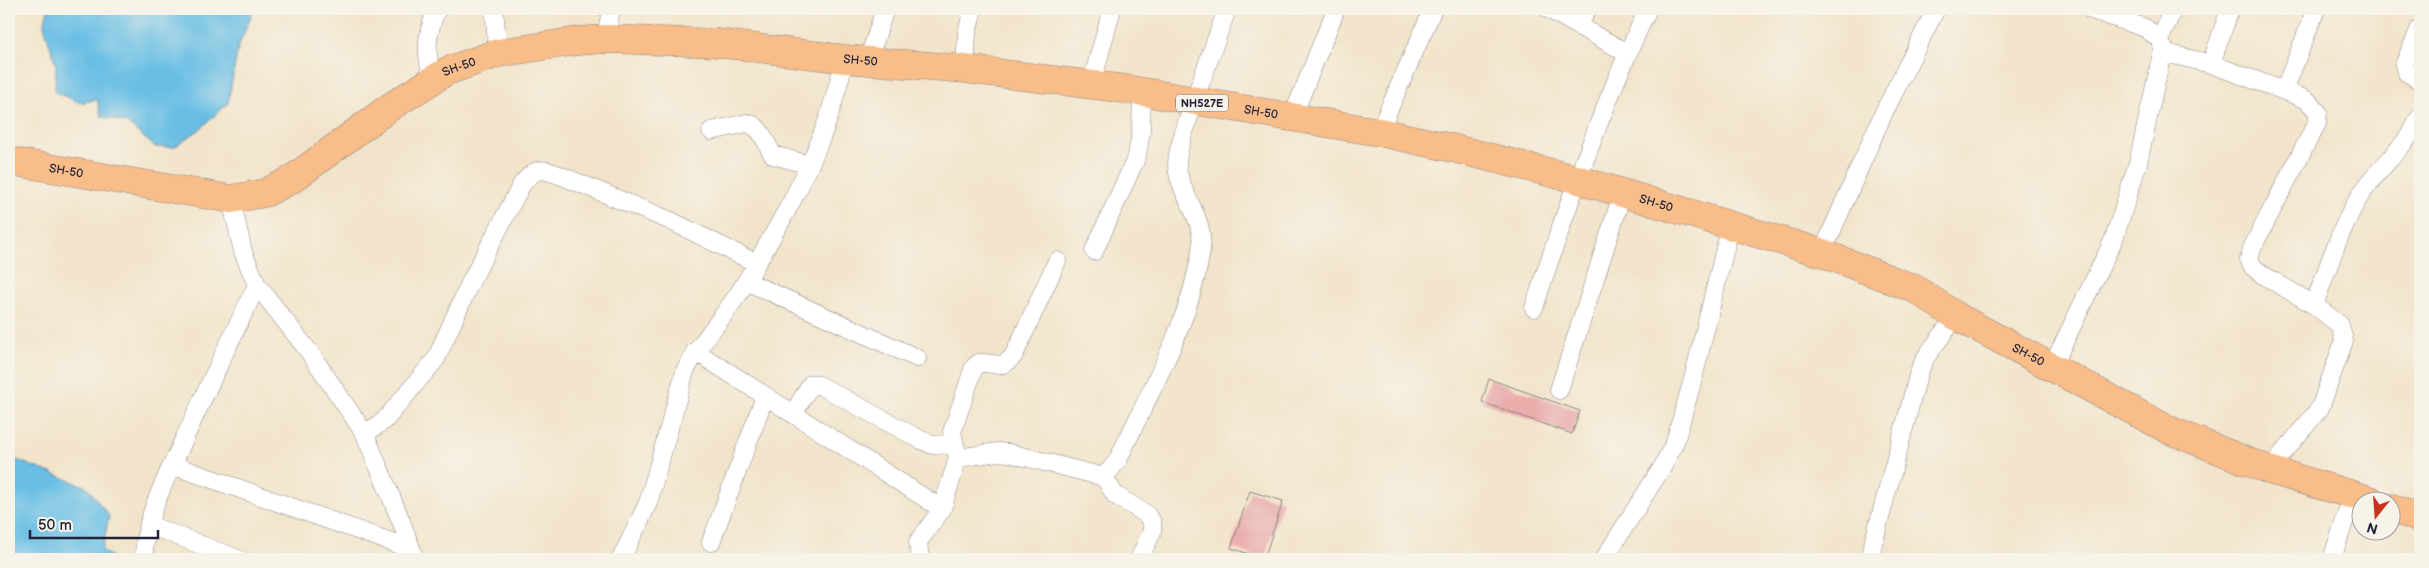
<svg xmlns="http://www.w3.org/2000/svg" width="2429" height="568" font-family="'Balsamiq Sans',sans-serif">
<style>
.water{fill:#68bee5;stroke:#457090}
.building{fill:#e9adac}
.lines{fill:none;stroke-linecap:round;stroke-linejoin:round}
.minor-casing{stroke:#8a8382;stroke-width:19}
.trunk-casing{stroke:#8a8382;stroke-width:29}
.minor{stroke:#fff;stroke-width:18}
.trunk{stroke:#f8bd89;stroke-width:28}
.labels{text-anchor:middle;dominant-baseline:central;stroke-width:4;stroke-linejoin:round;paint-order:stroke}
.shield{fill:#f7f3e8;stroke:#62616f;stroke-width:1}
.shield-label{font-size:11px;font-weight:bold;fill:#22223b}
.street-label{font-size:12px;fill:#22223b;stroke:#f7f3e8}
</style>
<rect width="100%" height="100%" fill="#f7f3e8"/>
<filter id="ink" filterUnits="userSpaceOnUse"><feTurbulence type="fractalNoise" baseFrequency=".02" numOctaves="2"/><feDisplacementMap in="SourceGraphic" scale="10" xChannelSelector="R" yChannelSelector="G"/><feConvolveMatrix kernelMatrix="1 2 1 2 8 2 1 2 1" color-interpolation-filters="sRGB"/></filter>
<filter id="wash" filterUnits="userSpaceOnUse"><feTurbulence type="fractalNoise" baseFrequency=".0096" numOctaves="4" result="noise"/><feDisplacementMap in="SourceGraphic" scale="20" xChannelSelector="R" yChannelSelector="G"/><feGaussianBlur stdDeviation="1.12" result="paint"/><feColorMatrix in="noise" values="0 0 0 0 0 0 0 0 0 0 0 0 0 0 0 0 0 1.4 0 .05"/><feComposite in="paint" operator="in"/></filter>
<g filter="url(#wash)">
<rect width="100%" height="100%" fill="#f2e4ca"/>
<path class="water" d="M48 9H254L238 47 228 103 199 130 174 147H155L127 123 101 116 97 99 81 103 55 92 56 65 44 26Z
M9 457 87 487 109 516 102 551 116 559H9Z"/>
<g id="blocks">
<path class="building" d="M1489 379 1580 411 1572 434 1482 402Z
M1250 491 1283 501 1264 559 1231 548Z"/>
</g>
</g>
<g filter="url(#ink)">
<use href="#blocks" fill-opacity="0" stroke="#8a8382" stroke-width="1"/>
<g class="lines">
<g class="minor-casing">
<path id="minor" d="M494 9 498 53
M1548 9 1627 53
M2089 9 2145 28 2160 39 2163 49 2170 54 2211 64 2290 93 2307 100 2318 112 2317 123 2253 246 2249 259 2253 267 2263 275 2314 305 2340 325 2344 341 2320 408 2269 470
M1579 26 1587 9
M2420 28 2404 65 2406 72 2420 81
M606 39 611 9
M2160 39 2173 9
M868 61 885 9
M2211 64 2230 9
M965 69 967 33 973 9
M432 80C426 50 425 38 437 9
M1091 85 1112 9
M2284 91 2316 9
M1292 118 1336 9
M711 131 747 123C761 125 766 144 773 155L810 165
M1379 132 1433 9
M231 199 243 252 257 285 310 353 365 434 401 521 415 559
M1094 251 1137 156 1141 132 1142 92
M1822 253 1884 112 1936 9
M746 281 917 358
M2314 305C2328 269 2341 224 2362 193 2380 166 2406 147 2420 117
M1534 308C1567 206 1602 106 1648 9
M695 351 942 509
M2052 367 2114 239 2138 163 2163 49
M1559 390 1623 192
M793 414 811 384 819 385 921 440 933 445 954 444
M365 434 385 420 436 359 470 283 522 184C537 166 541 168 562 176L671 221 756 263
M958 458 952 432 974 367 979 363C996 362 1001 371 1014 355L1057 261
M172 465 411 549
M149 525 238 559
M711 542 765 396
M144 559C143 522 165 481 180 448 205 393 231 339 257 285
M621 559 648 503 685 371C702 338 729 312 747 280 774 233 803 186 822 135 832 111 838 84 845 59
M920 559 918 542 942 509 958 458 998 452 1009 453 1104 477
M1139 559 1152 532V522L1146 514 1115 495 1104 477 1118 460C1149 392 1190 325 1201 250 1206 217 1178 194 1177 164 1177 150 1183 136 1187 123 1199 85 1214 47 1227 9
M1604 559 1663 466 1675 442 1693 379 1731 224
M1869 559 1919 372 1926 357 1956 316
M2332 559 2353 494"/>
</g>
<g class="trunk-casing">
<g id="trunk">
<path id="s1" d="M9 161 231 199 265 193 291 180 390 107 447 71 498 53 578 41 606 39 718 43 845 59 965 69 1126 89 1379 132 1448 147 1576 179 1822 253 1915 289 1956 316 2169 430 2269 470 2370 500"/>
<path d="M2392 508 2420 519"/>
</g>
</g>
<use href="#minor" class="minor"/>
<use href="#trunk" class="trunk"/>
</g>
</g>
<g class="labels">
<rect class="shield" x="1176" y="94.5" width="52" height="17" rx="4"/>
<g class="shield-label">
<text x="1202" y="103">NH527E</text>
</g>
<g class="street-label">
<text stroke="none"><textPath href="#s1" startOffset="898">SH-50</textPath></text>
<text stroke="none"><textPath href="#s1" startOffset="492">SH-50</textPath></text>
<text stroke="none"><textPath href="#s1" startOffset="1302">SH-50</textPath></text>
<text stroke="none"><textPath href="#s1" startOffset="58">SH-50</textPath></text>
<text stroke="none"><textPath href="#s1" startOffset="1708">SH-50</textPath></text>
<text stroke="none"><textPath href="#s1" startOffset="2112">SH-50</textPath></text>
</g>
</g>
<rect width="2429" height="568" fill="none" stroke="#f7f3e8" stroke-width="30"/>
<g transform="translate(2376 516) rotate(197)"><circle r="24" fill="#f7f3e8" stroke="#a29fa3"/>
<path d="M0-4L9 19L0 12L-9 19Z" fill="#c8321e"/>
<text y="-8" font-size="14" font-weight="bold" text-anchor="middle" fill="#22223b">N</text>
</g>
<path d="M30 530v8h128v-8" fill="none" stroke="#22223b" stroke-width="2.5"/>
<text x="38" y="530" font-size="15" fill="#22223b" stroke="#f7f3e8" stroke-width="4" paint-order="stroke">50 m</text>
</svg>
